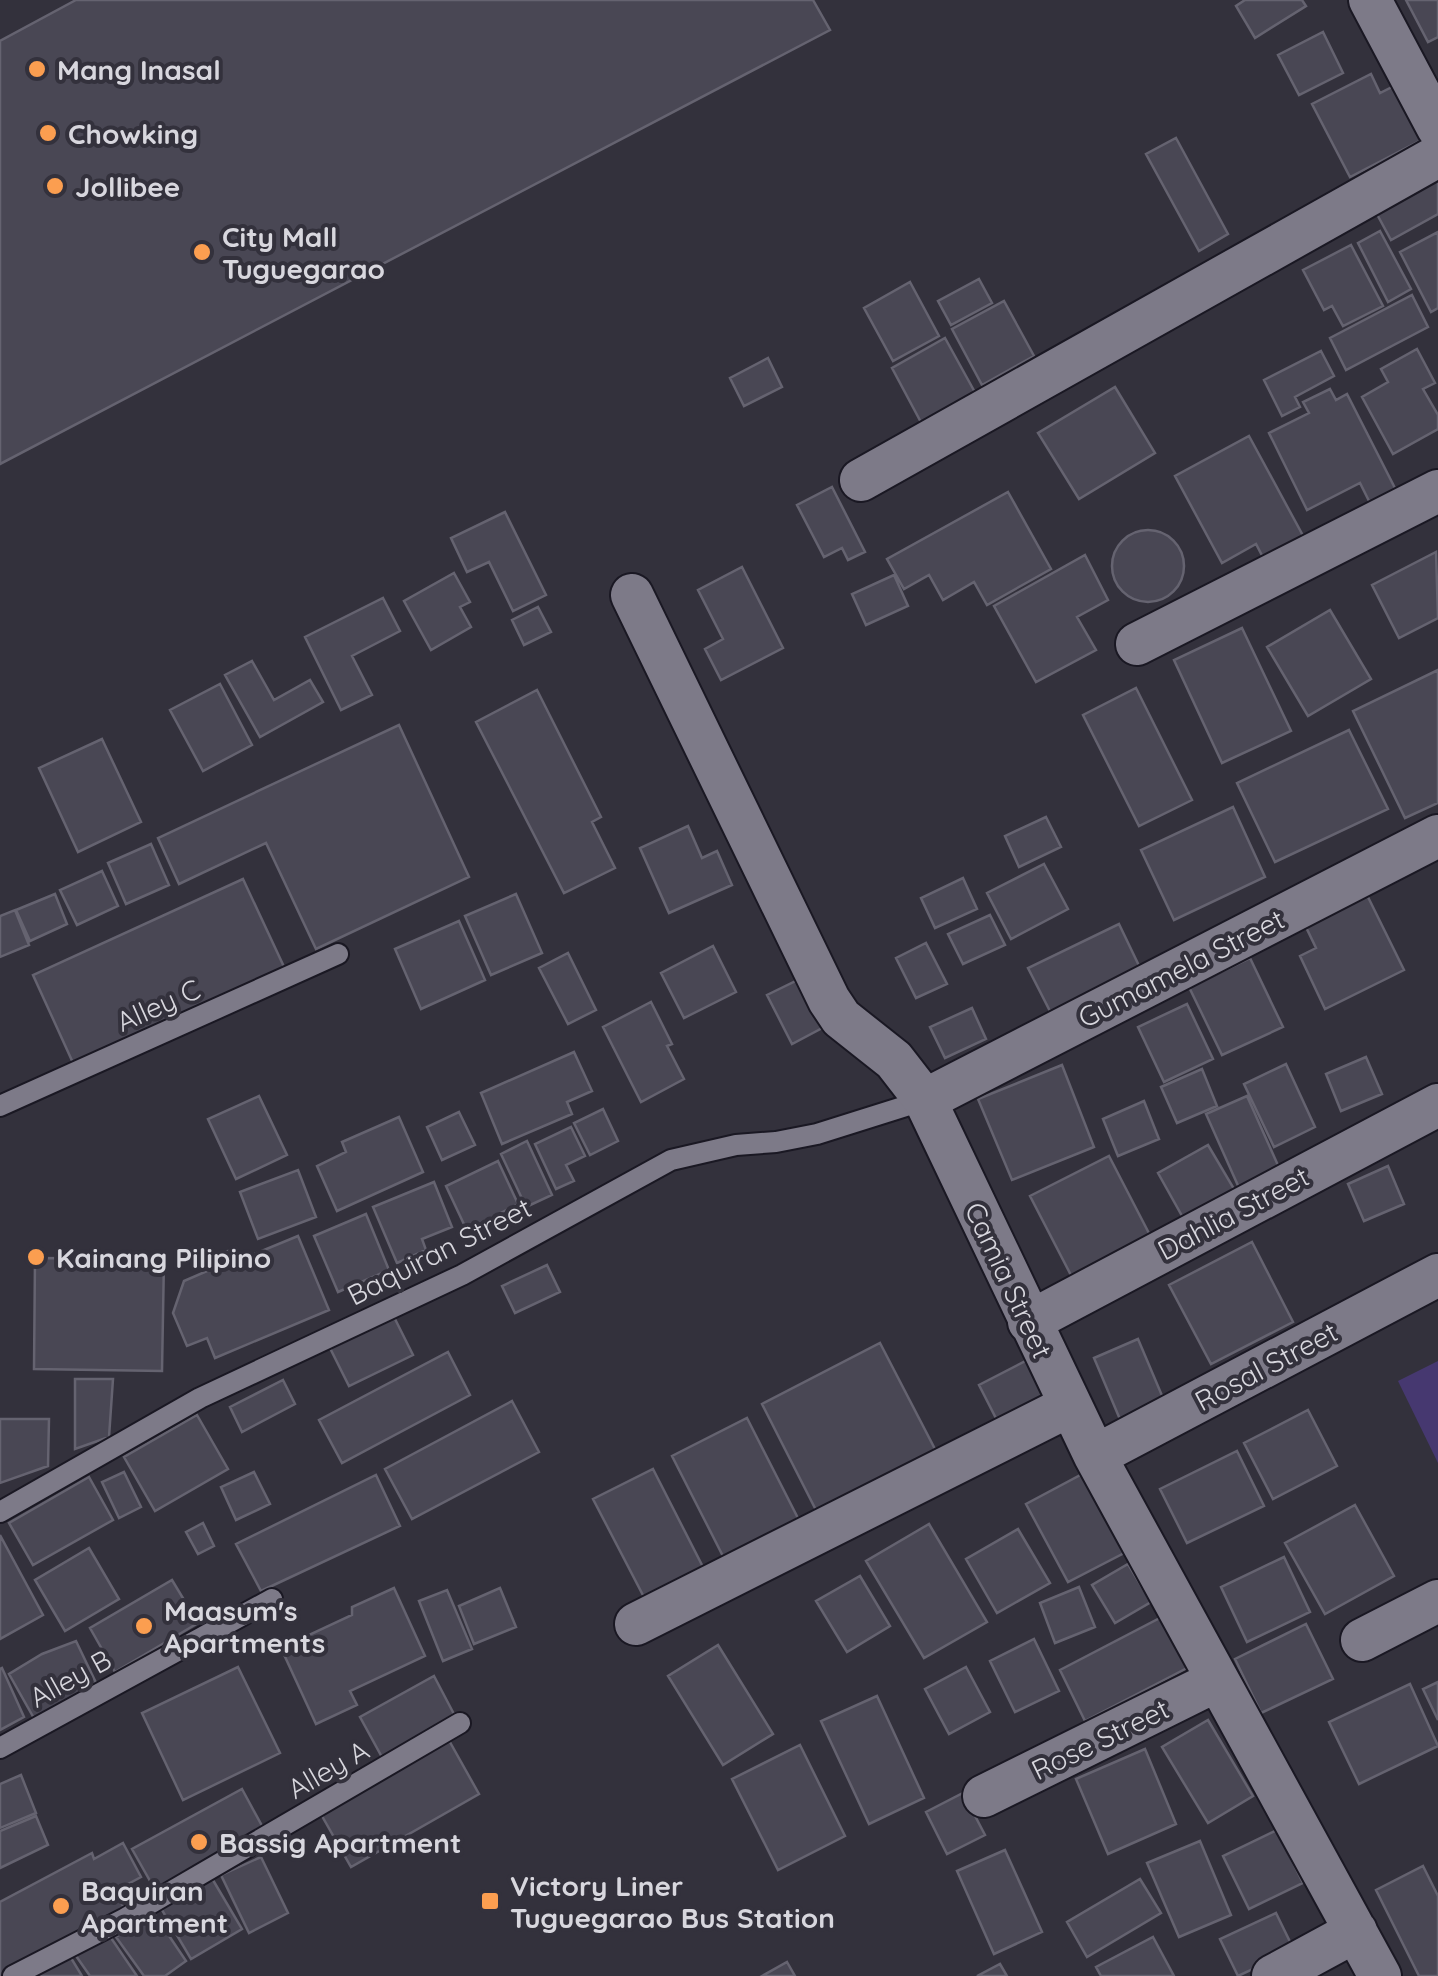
<svg xmlns="http://www.w3.org/2000/svg" width="1438" height="1976" font-family="Quicksand,sans-serif">
<style>
.green{fill:#463870}
.building{fill:#494754;stroke:#656370;stroke-width:2.5}
.lines{fill:none;stroke-linecap:round;stroke-linejoin:round}
.lane-casing{stroke:#1a1823;stroke-width:24}
.street-casing{stroke:#1a1823;stroke-width:46}
.lane{stroke:#7d7a88;stroke-width:20}
.street{stroke:#7d7a88;stroke-width:42}
.poi-dot{fill:#fb9e50;stroke:#33313c;stroke-width:4}
.labels{text-anchor:middle;dominant-baseline:central;stroke-width:8;stroke-linejoin:round;paint-order:stroke}
.poi-label{font-size:28px;font-weight:bold;fill:#d8d7de;stroke:#33313c;text-anchor:start}
.street-label{font-size:28px;fill:#d8d7de;stroke:#33313c}
</style>
<rect width="100%" height="100%" fill="#33313c"/>
<path class="green" d="M1438 1361V1463L1398 1381Z"/>
<path class="building" d="M76 0H813L830 30 0 464V41Z
M1245 0H1302L1306 6 1255 38 1236 6Z
M1406 0H1438V37L1428 42Z
M1323 32 1343 73 1299 95 1278 55Z
M1371 74 1380 93 1408 79 1435 133 1350 177 1312 104Z
M1176 138 1228 234 1199 251 1146 154Z
M1438 169V214L1391 240 1372 205Z
M1380 231 1411 289 1388 302 1358 243Z
M1438 232V308L1431 312 1400 252Z
M1351 245 1383 306 1343 326 1332 306 1324 310 1303 270Z
M979 279 992 303 951 325 938 301Z
M910 282 939 336 893 361 864 308Z
M1412 295 1428 327 1346 370 1330 338Z
M1004 301 1034 356 982 385 952 329Z
M945 338 977 396 923 426 892 368Z
M1417 349 1435 383 1423 389 1438 415V429L1393 454 1362 397 1388 382 1381 369Z
M1321 351 1334 376 1295 397 1300 407 1282 416 1264 380Z
M768 358 782 387 744 406 730 378Z
M1115 387 1155 453 1079 499 1038 433Z
M1330 389 1336 400 1347 394 1400 498 1374 511 1360 483 1307 510 1269 433 1309 413 1303 402Z
M1249 436 1307 543 1267 565 1256 544 1222 563 1175 476Z
M832 487 865 552 848 560 842 548 824 557 797 505Z
M1008 492 1051 569 987 605 974 582 943 600 929 575 904 589 887 559Z
M505 512 546 595 513 611 489 562 467 572 451 538Z
M1112 566a36 36 0 1 1 72 0a36 36 0 1 1-72 0Z
M1436 552 1438 618 1399 638 1372 585Z
M1085 555 1108 600 1077 617 1096 650 1036 682 994 606Z
M742 567 783 648 721 680 705 649 723 639 698 590Z
M454 573 470 602 460 607 471 627 431 650 404 601Z
M894 575 908 606 866 625 852 594Z
M383 598 400 631 352 656 372 695 341 710 305 637Z
M538 607 551 632 524 645 512 620Z
M1330 610 1371 679 1308 716 1267 647Z
M1242 628 1291 731 1222 763 1174 660Z
M252 661 274 700 310 680 323 702 260 737 225 675Z
M1438 670V803L1405 818 1353 711Z
M220 684 252 745 203 771 170 710Z
M1136 688 1192 800 1139 826 1083 715Z
M537 690 601 817 592 822 615 868 564 893 476 722Z
M399 725 469 877 316 949 266 843 179 884 158 838Z
M1349 730 1388 809 1275 862 1237 783Z
M102 739 141 822 78 852 39 768Z
M1233 807 1265 877 1174 920 1141 850Z
M1046 817 1061 847 1019 867 1005 836Z
M688 826 702 858 717 851 732 885 669 913 640 848Z
M151 844 169 885 126 904 108 863Z
M1044 864 1068 909 1011 939 987 893Z
M102 871 118 906 77 925 60 890Z
M963 878 977 909 935 928 921 898Z
M243 879 285 969 74 1065 33 975Z
M55 894 67 924 30 941 16 910Z
M516 894 542 953 491 975 465 916Z
M1367 895 1404 970 1325 1009 1300 956 1316 948 1305 925Z
M15 910 29 945 0 957V916Z
M990 915 1005 945 963 964 948 934Z
M459 921 485 980 421 1009 395 949Z
M1119 924 1142 972 1052 1015 1028 968Z
M926 943 947 984 916 998 896 958Z
M713 946 736 992 684 1018 661 973Z
M568 953 596 1010 568 1024 539 968Z
M1250 958 1283 1027 1222 1055 1189 987Z
M802 978 826 1026 792 1044 767 995Z
M651 1002 672 1044 667 1046 684 1079 641 1102 603 1027Z
M1187 1004 1213 1059 1164 1082 1138 1027Z
M972 1008 986 1039 945 1058 930 1027Z
M574 1052 592 1091 567 1102 572 1114 502 1144 481 1093Z
M1366 1057 1382 1094 1341 1111 1326 1074Z
M1286 1064 1315 1127 1274 1147 1244 1084Z
M1062 1065 1094 1147 1012 1180 978 1099Z
M1202 1069 1217 1106 1177 1123 1161 1087Z
M259 1096 287 1155 236 1179 208 1119Z
M1247 1096 1281 1172 1240 1190 1206 1114Z
M1144 1101 1159 1139 1118 1156 1103 1119Z
M603 1109 618 1141 590 1155 574 1123Z
M459 1112 475 1145 442 1160 427 1127Z
M399 1117 423 1172 337 1211 317 1166 346 1152 342 1142Z
M571 1127 585 1156 566 1165 574 1181 556 1189 535 1144Z
M527 1141 552 1195 526 1207 501 1154Z
M1208 1145 1237 1194 1186 1223 1158 1173Z
M1109 1156 1154 1243 1075 1283 1030 1196Z
M498 1161 518 1204 495 1216 498 1223 470 1237 446 1186Z
M1388 1166 1404 1204 1364 1221 1348 1184Z
M298 1170 316 1217 258 1239 240 1192Z
M434 1182 452 1227 422 1239 426 1250 397 1263 373 1207Z
M366 1214 389 1270 338 1292 314 1236Z
M298 1236 329 1310 215 1358 207 1338 187 1346 173 1313 184 1281 207 1271 203 1262 235 1248 240 1260Z
M1252 1242 1293 1322 1211 1364 1169 1285Z
M35 1258 164 1259 162 1371 34 1369Z
M547 1265 560 1292 515 1313 502 1286Z
M393 1315 413 1355 349 1386 329 1346Z
M1138 1339 1166 1405 1122 1424 1094 1358Z
M880 1343 937 1453 818 1514 762 1404Z
M448 1352 470 1395 342 1463 319 1420Z
M1037 1355 1060 1400 1002 1430 979 1385Z
M75 1379H113L109 1437 75 1449Z
M283 1380 295 1404 242 1432 230 1407Z
M512 1401 539 1452 412 1519 385 1469Z
M1308 1410 1337 1466 1273 1499 1244 1443Z
M197 1415 228 1469 155 1511 124 1457Z
M747 1418 803 1528 728 1566 672 1456Z
M0 1419H49L48 1466 0 1483Z
M1237 1451 1264 1506 1187 1543 1160 1489Z
M653 1469 704 1569 645 1599 593 1499Z
M1088 1471 1130 1550 1068 1582 1026 1504Z
M124 1472 141 1507 119 1518 102 1482Z
M254 1472 270 1504 236 1520 221 1487Z
M376 1475 400 1526 261 1591 236 1544Z
M89 1477 113 1520 33 1565 9 1523Z
M1355 1505 1394 1576 1325 1614 1285 1543Z
M203 1523 214 1546 198 1554 186 1532Z
M929 1524 987 1622 924 1658 866 1561Z
M1018 1529 1050 1583 997 1613 966 1559Z
M0 1535 43 1615 0 1639Z
M89 1548 119 1599 65 1631 35 1580Z
M1284 1557 1310 1612 1247 1642 1221 1587Z
M1128 1564 1151 1602 1115 1623 1092 1585Z
M860 1576 890 1626 847 1652 816 1601Z
M172 1580 198 1623 115 1672 90 1628Z
M1079 1587 1095 1627 1055 1643 1040 1603Z
M394 1588 425 1656 350 1691 357 1705 316 1724 281 1648 352 1615V1607Z
M500 1588 516 1627 474 1644 459 1606Z
M447 1590 472 1649 443 1661 419 1601Z
M1160 1618 1187 1668 1085 1721 1060 1670Z
M1306 1624 1333 1679 1261 1713 1235 1659Z
M1034 1639 1059 1691 1015 1712 990 1661Z
M76 1641 98 1687 35 1720 9 1674 42 1654Z
M718 1645 773 1734 723 1765 668 1676Z
M238 1667 280 1753 183 1800 142 1713Z
M966 1667 990 1712 949 1734 925 1689Z
M2 1668 24 1717 0 1730V1669Z
M434 1676 456 1718 383 1759 360 1717Z
M1438 1682V1720L1423 1689Z
M1410 1684 1438 1746 1359 1784 1329 1722Z
M877 1696 924 1798 869 1824 821 1721Z
M1208 1720 1253 1796 1208 1823 1162 1747Z
M446 1735 479 1794 351 1867 318 1809Z
M800 1745 845 1836 778 1870 732 1779Z
M1145 1749 1176 1824 1108 1854 1076 1779Z
M21 1775 36 1813 0 1828V1784Z
M242 1789 267 1835 158 1895 132 1849Z
M963 1793 985 1835 947 1854 926 1812Z
M36 1816 48 1845 0 1868V1831Z
M1277 1830 1303 1883 1249 1909 1223 1856Z
M1200 1841 1231 1915 1179 1937 1147 1863Z
M123 1843 141 1877 115 1891 125 1910 0 1976V1902L92 1853 94 1859Z
M1005 1850 1042 1932 994 1954 957 1871Z
M261 1857 288 1913 249 1933 221 1875Z
M1423 1866 1438 1896V1976H1419L1376 1890Z
M210 1875 242 1929 191 1959 159 1905Z
M1140 1879 1161 1913 1087 1957 1067 1922Z
M153 1912 186 1961 165 1976H144L116 1937Z
M1276 1913 1294 1950 1238 1976 1220 1939Z
M107 1932 137 1976H90L74 1953Z
M1153 1937 1174 1976H1101L1096 1967Z
M68 1953 82 1976H30Z
M787 1962 795 1976H762Z
M1000 1964 1007 1976H977Z"/>
<g class="lines">
<g class="lane-casing">
<path id="lane" d="M0 1106 338 954
M0 1512 200 1398 462 1275 671 1160 736 1145 776 1142 817 1134 925 1100
M0 1748 272 1599
M13 1976 124 1919 460 1723"/>
</g>
<g class="street-casing">
<path id="street" d="M1370 0 1438 128
M861 480 1438 156
M632 595 829 1000 841 1018 894 1060 925 1100 1095 1456 1380 1976
M1137 644 1438 491
M925 1100 1438 836
M1029 1322 1438 1105
M1095 1456 1438 1275
M636 1624 1069 1406
M1362 1640 1438 1601
M984 1796 1216 1681
M1273 1976 1356 1931"/>
</g>
<use href="#lane" class="lane"/>
<use href="#street" class="street"/>
</g>
<g class="poi-dot">
<circle cx="37" cy="69" r="10"/>
<circle cx="48" cy="133" r="10"/>
<circle cx="55" cy="186" r="10"/>
<circle cx="202" cy="252" r="10"/>
<circle cx="36" cy="1257" r="10"/>
<circle cx="144" cy="1626" r="10"/>
<circle cx="199" cy="1842" r="10"/>
<rect x="480" y="1891" width="20" height="20" rx="5"/>
<circle cx="61" cy="1906" r="10"/>
</g>
<g class="labels">
<g class="poi-label">
<text x="57" y="69">Mang Inasal</text>
<text x="68" y="133">Chowking</text>
<text x="75" y="186">Jollibee</text>
<text x="222" y="236">City Mall<tspan x="222" dy="32">Tuguegarao</tspan></text>
<text x="56" y="1257">Kainang Pilipino</text>
<text x="164" y="1610">Maasum's<tspan x="164" dy="32">Apartments</tspan></text>
<text x="219" y="1842">Bassig Apartment</text>
<text x="510" y="1885">Victory Liner<tspan x="510" dy="32">Tuguegarao Bus Station</tspan></text>
<text x="81" y="1890">Baquiran<tspan x="81" dy="32">Apartment</tspan></text>
</g>
<g class="street-label">
<text transform="translate(1181 968) rotate(-27)">Gumamela Street</text>
<text transform="translate(158 1005) rotate(-24)">Alley C</text>
<text transform="translate(1233 1213) rotate(-28)">Dahlia Street</text>
<text transform="translate(439 1251) rotate(-27)">Baquiran Street</text>
<text transform="translate(1009 1280) rotate(65)">Camia Street</text>
<text transform="translate(1266 1366) rotate(-28)">Rosal Street</text>
<text transform="translate(70 1678) rotate(-29)">Alley B</text>
<text transform="translate(1100 1739) rotate(-26)">Rose Street</text>
<text transform="translate(328 1769) rotate(-30)">Alley A</text>
</g>
</g>
</svg>
